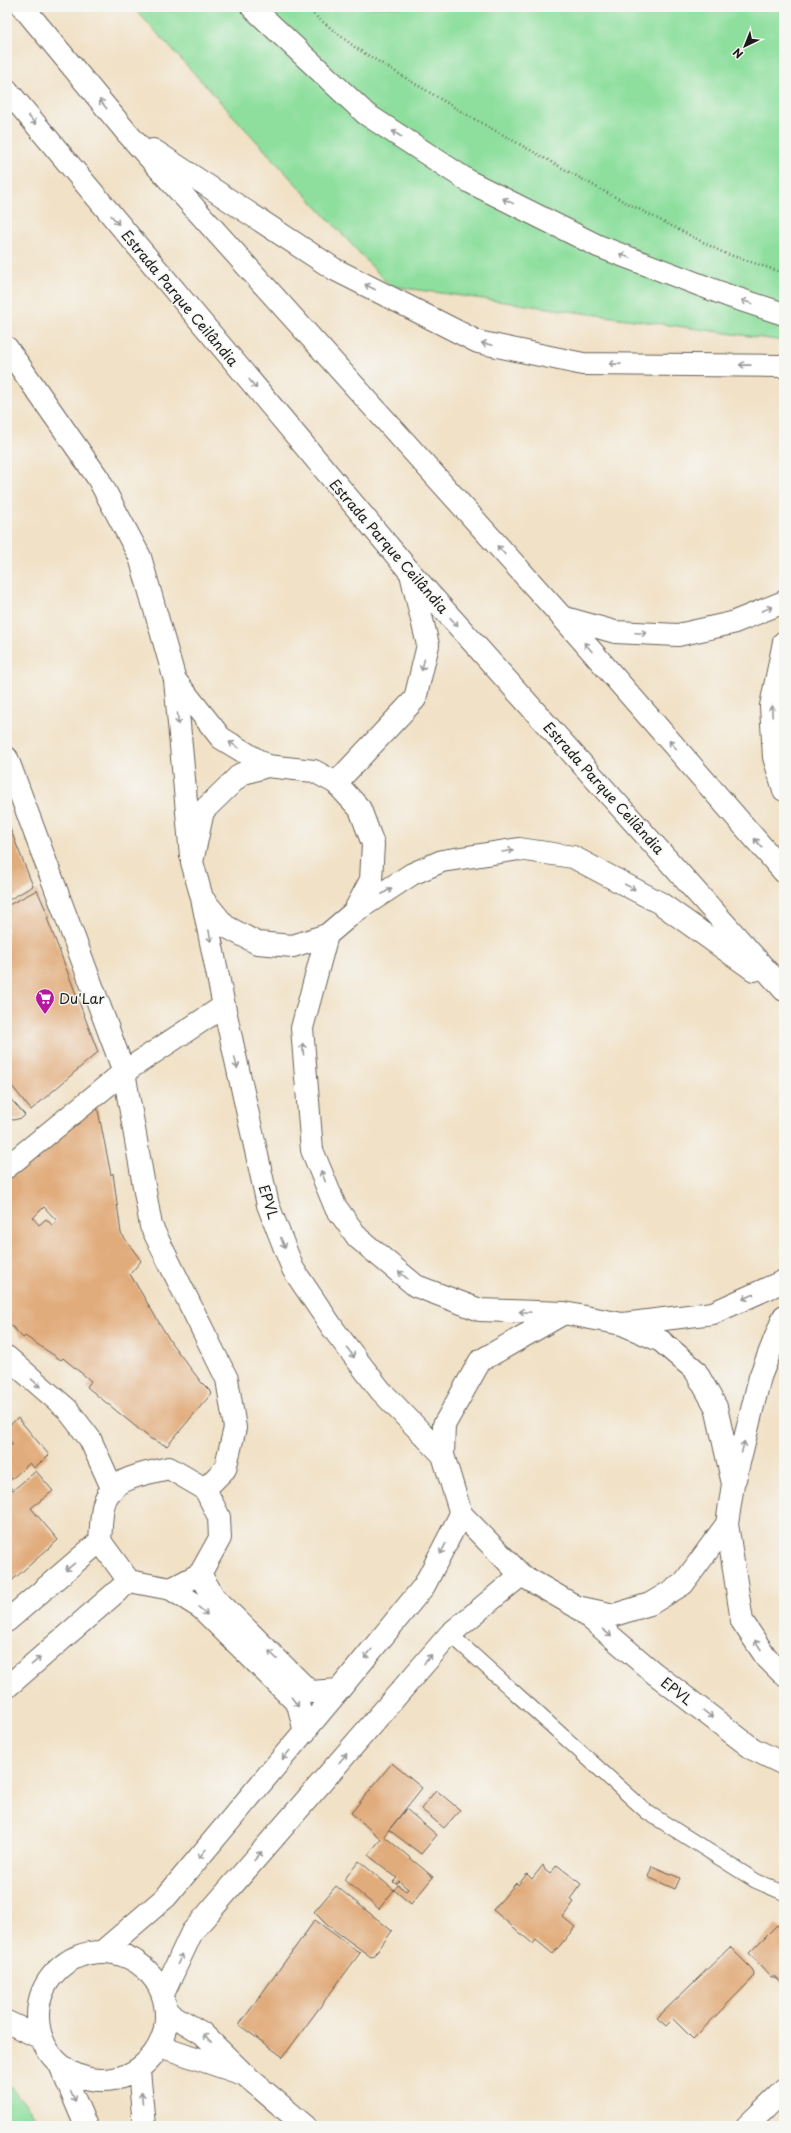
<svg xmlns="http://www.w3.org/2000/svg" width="791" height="2133" font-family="'Playpen Sans',sans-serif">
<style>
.green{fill:#8edf9e;stroke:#557e5d}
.building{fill:#e1ac7b;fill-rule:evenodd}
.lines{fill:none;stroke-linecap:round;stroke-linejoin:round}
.service-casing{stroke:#676158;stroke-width:16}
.minor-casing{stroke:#676158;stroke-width:24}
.tertiary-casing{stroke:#676158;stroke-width:24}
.primary-casing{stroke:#676158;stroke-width:24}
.motorway-casing{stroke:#676158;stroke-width:24}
.path{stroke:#676158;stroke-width:2.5;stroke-dasharray:1 3;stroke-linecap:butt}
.service{stroke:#fff;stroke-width:14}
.minor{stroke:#fff;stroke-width:22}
.tertiary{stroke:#fff;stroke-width:22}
.primary{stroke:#fff;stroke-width:22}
.motorway{stroke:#fff;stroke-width:22}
.oneway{stroke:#999}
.labels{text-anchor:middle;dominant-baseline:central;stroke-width:3;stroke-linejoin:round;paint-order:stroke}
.street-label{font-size:14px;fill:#1c1c1c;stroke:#f6f6f2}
.poi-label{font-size:14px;fill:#1c1c1c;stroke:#f6f6f2;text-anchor:start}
</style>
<rect width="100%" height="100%" fill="#f6f6f2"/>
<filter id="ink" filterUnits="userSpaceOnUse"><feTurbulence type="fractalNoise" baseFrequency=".025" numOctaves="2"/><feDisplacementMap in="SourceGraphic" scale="8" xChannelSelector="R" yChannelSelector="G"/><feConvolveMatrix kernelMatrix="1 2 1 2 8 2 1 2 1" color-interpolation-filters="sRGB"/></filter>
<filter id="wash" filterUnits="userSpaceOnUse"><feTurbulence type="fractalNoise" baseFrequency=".012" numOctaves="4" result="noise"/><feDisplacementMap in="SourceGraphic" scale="16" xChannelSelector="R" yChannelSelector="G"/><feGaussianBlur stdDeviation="0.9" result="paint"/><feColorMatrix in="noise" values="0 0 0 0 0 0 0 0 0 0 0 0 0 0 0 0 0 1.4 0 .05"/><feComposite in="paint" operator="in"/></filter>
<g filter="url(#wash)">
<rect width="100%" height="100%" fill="#f1e1c6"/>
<path class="green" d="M133 7H784V341L390 286Z
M7 2083 44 2126H7Z"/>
<g id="blocks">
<path class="building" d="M7 821 33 886 7 901Z
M37 890 49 917 47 918 98 1052 31 1110 12 1086 7 1090V906Z
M7 1095 25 1115 22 1118 13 1120 7 1118Z
M96 1100 111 1175 113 1173 121 1233 141 1261 130 1274 172 1344 201 1382 212 1393 167 1446 151 1439 87 1387 91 1381 63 1358 61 1360 25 1336 23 1338 7 1321V1175ZM44 1207 57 1221 52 1225 46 1219 39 1225 33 1218Z
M18 1418 49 1455 34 1468 30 1463 7 1483V1449L13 1444 7 1438V1427Z
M36 1471 53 1491 31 1508 58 1540 7 1585V1490L10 1487 13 1490Z
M392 1763 422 1788 384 1836 433 1877 411 1904 394 1890 379 1909 344 1880 359 1861 394 1890 398 1885 406 1891 408 1889 399 1881 397 1884 393 1882 397 1878 368 1855 381 1839 351 1813Z
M436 1790 460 1810 444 1828 421 1809Z
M406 1809 437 1835 421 1854 389 1830Z
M543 1865 545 1870 550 1874 557 1865 581 1884 570 1899 574 1902 563 1917 575 1927 553 1954 536 1940 533 1944 493 1910 516 1883 518 1885 527 1874 532 1879Z
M652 1866 680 1878 675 1889 648 1877Z
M336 1886 392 1931 374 1956 371 1957 327 1925 314 1912Z
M315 1920 360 1953 283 2057 239 2025Z
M777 1925 784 1932V1984L776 1977H771L749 1953Z
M730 1947 752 1969 754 1973 753 1978 693 2039 673 2019 666 2026 657 2018Z"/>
</g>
</g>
<g filter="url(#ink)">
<use href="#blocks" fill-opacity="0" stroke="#676158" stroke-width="1"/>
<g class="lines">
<g class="service-casing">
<path id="service" d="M450 1634 647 1812 756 1881 784 1893"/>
</g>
<g class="minor-casing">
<path id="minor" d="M7 758 124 1072 151 1226 227 1379 235 1428 225 1469 205 1489
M7 1167 124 1072 224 1006
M167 2012 202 2033 245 2075 305 2126
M160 2046 240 2073
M747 2126 784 2090"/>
</g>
<g class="tertiary-casing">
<path id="tertiary" d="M252 7 366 114 470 182 598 246 729 296 784 314
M7 348 98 478 140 557 175 680 191 856
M175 680 221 738 267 766
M7 1357 67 1409 90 1439 113 1490
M169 1468 205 1489 219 1517 220 1538 200 1574 171 1589 129 1581 100 1541C101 1530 101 1518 103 1507 109 1477 145 1474 169 1468Z
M200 1574 214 1597 310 1692 339 1690
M171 1589 201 1608 298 1704 305 1732
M7 1621 100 1541
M7 1687 129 1581
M103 1951 166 1897 339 1690 424 1586 461 1514
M38 2016a64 64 0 1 1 128 0a64 64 0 1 1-128 0Z
M163 1994 192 1932 450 1634 521 1575
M7 2022 41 2038
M60 2065 86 2126
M139 2070 144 2126"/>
</g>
<g class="primary-casing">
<path id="primary" d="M202 898 225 926 257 943 293 946 327 935 354 912 371 880 373 844 360 809 336 783 314 771 267 766 241 774 203 811 192 862 202 898 224 1006 268 1205 293 1269 334 1330 381 1391 443 1455
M327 935 302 1028 312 1150 335 1206 358 1238 416 1286 480 1310 564 1313
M564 1313 622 1324 661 1341 695 1370 716 1407 733 1484 727 1524 683 1584 650 1604 614 1615 577 1607 521 1575 461 1514 443 1455 444 1425 480 1361Z
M623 1324 713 1313 784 1281
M735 1479 760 1377 784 1316
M727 1524 742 1621 766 1657 784 1675
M578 1608 654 1673 753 1749 784 1764"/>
</g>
<g class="motorway-casing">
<path id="motorway" d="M23 7 128 134 562 617 784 872
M7 90 411 573 784 990
M153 150 334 269 478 342 583 364 784 366
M562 617 615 632 678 635 732 623 784 602
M784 642 771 706 774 757 784 790
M336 783 415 699 428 645 412 578
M354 912 412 874 442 861 519 849 573 857 660 903 754 970"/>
</g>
<path class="path" d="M304 7 356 48 462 112 598 188 724 253 784 273"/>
<use href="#service" class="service"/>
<use href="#minor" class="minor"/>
<use href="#tertiary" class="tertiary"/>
<use href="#primary" class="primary"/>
<use href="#motorway" class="motorway"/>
</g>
<defs><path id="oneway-shaft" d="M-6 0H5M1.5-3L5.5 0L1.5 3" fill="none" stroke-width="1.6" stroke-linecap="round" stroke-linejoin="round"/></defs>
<g class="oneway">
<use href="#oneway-shaft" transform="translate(103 104) rotate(-129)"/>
<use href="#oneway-shaft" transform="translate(32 120) rotate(50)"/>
<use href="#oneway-shaft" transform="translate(397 134) rotate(-147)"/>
<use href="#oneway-shaft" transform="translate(508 201) rotate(-154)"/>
<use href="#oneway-shaft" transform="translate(115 220) rotate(50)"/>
<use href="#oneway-shaft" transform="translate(625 256) rotate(-159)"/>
<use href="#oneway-shaft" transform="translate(370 287) rotate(-153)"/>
<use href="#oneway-shaft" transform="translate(747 302) rotate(-162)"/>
<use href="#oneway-shaft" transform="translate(487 344) rotate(-168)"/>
<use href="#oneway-shaft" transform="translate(615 364) rotate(-179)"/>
<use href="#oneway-shaft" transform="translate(745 365) rotate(-179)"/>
<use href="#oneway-shaft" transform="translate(253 384) rotate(50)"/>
<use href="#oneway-shaft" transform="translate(501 550) rotate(-132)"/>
<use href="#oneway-shaft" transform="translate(767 609) rotate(-22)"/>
<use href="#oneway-shaft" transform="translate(454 622) rotate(48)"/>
<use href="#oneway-shaft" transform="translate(641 633) rotate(3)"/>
<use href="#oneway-shaft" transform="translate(588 647) rotate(-131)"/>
<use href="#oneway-shaft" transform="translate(423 665) rotate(104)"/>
<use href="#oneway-shaft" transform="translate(772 711) rotate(-92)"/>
<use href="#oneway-shaft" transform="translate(178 719) rotate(85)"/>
<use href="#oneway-shaft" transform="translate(234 745) rotate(-148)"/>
<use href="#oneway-shaft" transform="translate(673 745) rotate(-131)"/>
<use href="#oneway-shaft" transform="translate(758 843) rotate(-131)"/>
<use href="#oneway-shaft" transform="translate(508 851) rotate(-9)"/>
<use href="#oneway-shaft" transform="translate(630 887) rotate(28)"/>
<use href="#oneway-shaft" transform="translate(387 891) rotate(-33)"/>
<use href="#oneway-shaft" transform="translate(210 936) rotate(79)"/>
<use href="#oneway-shaft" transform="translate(303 1049) rotate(-95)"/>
<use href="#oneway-shaft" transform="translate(236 1063) rotate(77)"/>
<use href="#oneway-shaft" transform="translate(323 1176) rotate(-112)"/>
<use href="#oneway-shaft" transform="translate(283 1243) rotate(68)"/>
<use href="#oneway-shaft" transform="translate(403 1275) rotate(-140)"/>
<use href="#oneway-shaft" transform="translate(748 1297) rotate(156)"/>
<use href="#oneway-shaft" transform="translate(525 1312) rotate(-177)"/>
<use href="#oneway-shaft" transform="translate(351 1353) rotate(53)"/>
<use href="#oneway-shaft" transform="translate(36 1383) rotate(41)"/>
<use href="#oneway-shaft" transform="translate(743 1447) rotate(-76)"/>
<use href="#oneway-shaft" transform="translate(443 1549) rotate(117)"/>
<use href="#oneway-shaft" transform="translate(70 1567) rotate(140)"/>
<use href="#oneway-shaft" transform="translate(203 1611) rotate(41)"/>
<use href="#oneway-shaft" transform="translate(607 1633) rotate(40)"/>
<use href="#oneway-shaft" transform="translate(758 1645) rotate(-123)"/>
<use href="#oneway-shaft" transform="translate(368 1654) rotate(129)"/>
<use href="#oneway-shaft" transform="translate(273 1655) rotate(-135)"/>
<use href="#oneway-shaft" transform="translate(428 1659) rotate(-49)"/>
<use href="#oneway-shaft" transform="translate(36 1661) rotate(-41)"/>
<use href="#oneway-shaft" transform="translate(295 1702) rotate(53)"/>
<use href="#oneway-shaft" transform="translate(708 1714) rotate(38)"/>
<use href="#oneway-shaft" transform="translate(286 1755) rotate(130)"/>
<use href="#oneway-shaft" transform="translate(343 1758) rotate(-49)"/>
<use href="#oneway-shaft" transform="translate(202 1854) rotate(130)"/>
<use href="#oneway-shaft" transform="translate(258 1856) rotate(-49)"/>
<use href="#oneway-shaft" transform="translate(180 1959) rotate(-64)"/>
<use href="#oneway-shaft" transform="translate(207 2038) rotate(-136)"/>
<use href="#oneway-shaft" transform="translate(73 2096) rotate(66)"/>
<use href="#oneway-shaft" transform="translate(142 2098) rotate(-95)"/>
</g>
</g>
<defs>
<g id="supermarket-pin" transform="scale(1)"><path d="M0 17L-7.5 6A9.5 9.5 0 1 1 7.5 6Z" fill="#b5179e" stroke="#f6f6f2"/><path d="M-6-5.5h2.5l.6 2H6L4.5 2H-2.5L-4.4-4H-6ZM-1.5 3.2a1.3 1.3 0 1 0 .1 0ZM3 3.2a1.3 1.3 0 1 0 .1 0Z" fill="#fff"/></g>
</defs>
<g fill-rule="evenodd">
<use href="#supermarket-pin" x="45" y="998"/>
</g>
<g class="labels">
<g class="street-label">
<text transform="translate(180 298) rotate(50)">Estrada Parque Ceilândia</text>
<text transform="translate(389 546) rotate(49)">Estrada Parque Ceilândia</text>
<text transform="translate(604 788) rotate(48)">Estrada Parque Ceilândia</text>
<text transform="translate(269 1202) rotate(73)">EPVL</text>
<text transform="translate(677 1691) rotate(38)">EPVL</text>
</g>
<g class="poi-label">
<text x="59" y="998">Du'Lar</text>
</g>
</g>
<rect width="791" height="2133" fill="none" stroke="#f6f6f2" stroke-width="24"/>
<g transform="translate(745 46) rotate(223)" stroke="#f6f6f2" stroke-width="3" paint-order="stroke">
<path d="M0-3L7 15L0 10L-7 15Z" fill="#1c1c1c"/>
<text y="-6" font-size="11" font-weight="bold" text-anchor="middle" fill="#1c1c1c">N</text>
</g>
</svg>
